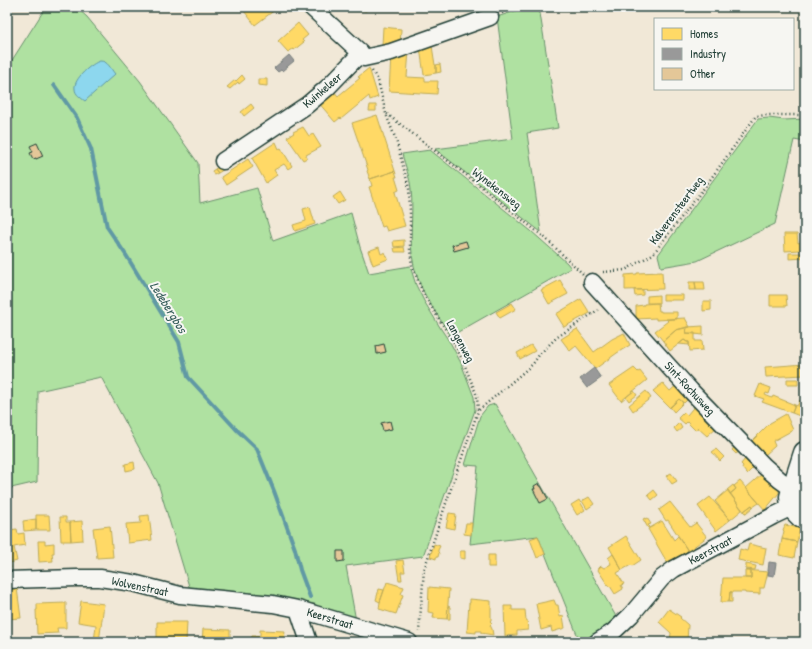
<svg xmlns="http://www.w3.org/2000/svg" width="812" height="649" font-family="'Patrick Hand',sans-serif">
<style>
.green{fill:#afe1a1;stroke:#678f6a}
.water{fill:#8dd7ee;stroke:#6199a4}
.homes{fill:#ffd966;stroke:#bcaa57}
.industry{fill:#999;stroke:#747d7b}
.lines{fill:none;stroke-linecap:round;stroke-linejoin:round}
.stream{stroke:#6199a4;stroke-width:4}
.building{fill:#e4c798;stroke:#1f3d34}
.minor-casing{stroke:#1f3d34;stroke-width:19}
.secondary-casing{stroke:#1f3d34;stroke-width:25}
.path{stroke:#1f3d34;stroke-width:2.5;stroke-dasharray:1 3;stroke-linecap:butt}
.minor{stroke:#f6f6f2;stroke-width:16}
.secondary{stroke:#f6f6f2;stroke-width:22}
.labels{text-anchor:middle;dominant-baseline:central;stroke-width:4;stroke-linejoin:round;paint-order:stroke}
.street-label{font-size:12px;fill:#1f3d34;stroke:#f6f6f2}
.water-label{font-size:13px;font-style:italic;fill:#355c59;stroke:#f6f6f2}
</style>
<rect width="100%" height="100%" fill="#f1e8d7"/>
<filter id="ink" filterUnits="userSpaceOnUse"><feTurbulence type="fractalNoise" baseFrequency=".025" numOctaves="2"/><feDisplacementMap in="SourceGraphic" scale="8" xChannelSelector="R" yChannelSelector="G"/><feConvolveMatrix kernelMatrix="1 2 1 2 8 2 1 2 1" color-interpolation-filters="sRGB"/></filter>
<g filter="url(#ink)">
<path class="green" d="M46 7H76L87 17 140 81 198 163 200 203 257 188 273 241 351 213 360 247 369 273 410 266 416 285 424 301 441 329 451 344 461 363 474 397 475 410 423 556 346 566 356 621 325 612 315 604 275 597 191 593 158 483 101 377 38 391 37 482 7 489V68Z
M495 7H516L496 13Z
M527 7H539L558 128 527 133 541 232 435 149 513 139 497 17Z
M769 118 784 120 805 119V142L794 140 775 224 697 261 661 267 658 255 758 119Z
M430 150 531 231 567 263 571 268 451 336C437 314 420 292 414 266 408 241 414 215 411 189 410 178 405 165 402 154Z
M495 404 618 620 598 635 580 642 538 536 470 544 478 466 465 465 480 416 488 406Z"/>
<path class="water" d="M100 61C108 61 110 68 115 74L85 101C81 98 75 94 75 89 73 79 92 63 100 61Z"/>
<path class="homes" d="M241 7H274L276 9 255 25Z
M345 7H367L366 11Z
M298 23 308 35 302 40 304 42 294 50 293 49 288 52 278 41Z
M383 27 401 29 400 46 382 45Z
M432 46 435 65H436V73L424 75 420 48Z
M409 50 407 77 425 78V81H438L437 94 389 91 391 56Z
M440 64 441 72 436 73V65Z
M369 68 378 97 370 100 369 96 341 119 340 118 335 122 318 102 333 90 338 96 360 78 358 77Z
M242 75 245 79 239 84 238 82 230 89 227 87 235 80 236 81Z
M258 79H267V86L258 85Z
M251 104 254 108 244 116 241 112Z
M370 105H376V111H369Z
M377 115 395 171 370 179 367 171 368 170 352 123Z
M303 127 309 136 313 134 321 147 306 155 307 158 303 160 287 137 294 133 293 132Z
M276 142 279 149 281 148 292 166 288 169 284 164 274 170 277 175 266 183 252 158Z
M248 159 253 167 226 185 221 177Z
M224 163 226 168 218 173 215 169Z
M215 169 218 173 214 175 212 171Z
M395 171 397 177H395L399 190 395 192 405 226 387 231 385 226 382 227 369 187 372 186 370 179Z
M340 192 345 200 338 204 333 197Z
M310 207 315 224 295 231 293 225 306 221 303 209Z
M784 234H797L798 243 800 242V250L785 251Z
M404 240V246L394 247 393 241Z
M379 247 381 254 385 252 388 259 373 265 368 251Z
M404 247 405 252H395L394 248Z
M789 253H805V258L789 259Z
M662 272 663 289 625 290V275L637 274V273Z
M560 280 568 294 549 304 541 290Z
M689 282H695L696 290H689Z
M695 282H704L705 290H696Z
M634 290H643V295L635 296Z
M659 295V303H647V296Z
M663 295H683V300H663Z
M770 295H786L787 306H770Z
M581 299 590 313 564 327 556 314Z
M703 301H711V310L703 311Z
M512 303 516 309 500 318 496 312Z
M658 303 659 311H661V312H677V319L656 320V318L636 319V306L644 305V304Z
M685 318 690 327 676 330 663 341 655 331 668 321 666 319Z
M703 326V335L686 333 687 327Z
M687 327 686 333H695V341H702L703 350 690 351 689 342H687L684 340 670 351 663 341 676 330Z
M577 329 594 352 612 339 624 333 630 345 617 353 595 369 576 346 570 351 561 339Z
M684 340 687 342H689V345L679 344Z
M531 345 535 351 520 359 517 353Z
M805 364V375L766 377 765 367Z
M634 368 638 372 640 371 647 380 621 401 609 385Z
M787 379H798V385H787Z
M663 383 670 391 679 383 691 396 684 403 679 399 670 408 653 391Z
M760 384 771 388 769 394 766 393 765 395 772 398 773 396 795 405 792 413 762 402 764 399 755 396Z
M634 391 637 395 629 401 626 397Z
M646 391 651 398 633 411 629 405Z
M804 393H805V418L792 413 795 405 797 406Z
M679 399 683 403 674 412 670 407Z
M697 403 719 425 707 436 698 428 695 430 687 422 685 424 678 418 684 412 687 415Z
M786 414 793 430 773 441 775 446 765 455 752 441 770 423Z
M679 423 682 428 677 432 674 428Z
M735 446 740 451 736 454 732 450Z
M716 449 724 457 720 461 712 452Z
M745 459 753 468 747 474 742 468 743 466 741 464Z
M134 462 135 469 126 471 125 464Z
M671 473 677 481 672 484 666 476Z
M763 473 779 490V493L765 510 746 488Z
M740 481 759 503 753 507 752 505 744 511 746 513H745L730 494 736 489 734 486Z
M733 485 736 489 730 494 727 490Z
M654 490 658 495 652 500 648 495Z
M728 490 742 510 730 520 715 501Z
M589 497 594 504 587 509 582 501Z
M710 497 730 520 716 531 698 506Z
M579 500 585 510 577 515 571 505Z
M670 502 690 527 696 523 707 537 688 551 668 520 666 521 659 510Z
M752 505 753 507 746 513 744 511Z
M449 513 456 514 454 529 446 527Z
M36 515H49L50 530H36Z
M149 515 152 540 128 543 126 524 141 523 140 516Z
M60 517H66V522H70L71 541H61Z
M645 518V519L647 518 651 524 648 525 650 527 648 528 643 519Z
M36 519V530L24 531 23 521Z
M82 521 83 540 71 541 70 522Z
M662 521 674 540 678 536 688 551 668 564 648 529Z
M466 523H472L471 535 464 534Z
M785 525 800 528 797 542 782 539 784 531 783 530Z
M110 526 113 557 97 558 93 528Z
M7 529H8V530L17 529 18 534 24 533 25 545 14 547 17 561 10 563 11 568 7 569Z
M538 536 545 554 537 558 530 539Z
M626 536 641 560 632 566 631 565 622 570 609 547Z
M782 539 797 542 794 558 779 555Z
M38 541H45V544L54 543V553H52L53 561 39 562Z
M434 544 440 546 438 550V552L439 553 438 557H436V559L430 557Z
M749 544 766 548 763 565 738 560 740 549 747 551Z
M460 551H465V559L460 558Z
M613 554 622 570 617 573 624 584 621 585 623 589 615 594 610 586 609 587 598 570 599 568 601 566 604 568 611 564 608 558Z
M488 555H495V567H488Z
M403 560 405 572H401L402 580H399L396 561Z
M746 564 756 566 755 570 746 569Z
M745 570 768 572 764 588H760V594L745 593V592H730L729 602H721L723 578H751V571Z
M745 571H751V578H745Z
M387 582 404 587 401 594 403 595 396 614 379 609 380 602Z
M429 587 449 589 447 619 433 618 434 613 428 612Z
M17 588 21 618 7 619V590Z
M379 589 384 590 380 602 376 600Z
M730 592H732V602H729Z
M470 599 491 601V620L490 621 492 623 490 625 492 629 493 635 481 633V631H476V633L467 632 469 603H470Z
M554 600 556 605H558L560 617 563 616 565 628 552 632 551 627 541 630 536 604Z
M81 601 104 604 99 642H94L96 625 78 622Z
M66 603V628H57L58 633 37 634 36 610H37V604Z
M448 606 450 607V619H447Z
M504 606H512V610H525L526 620H527L528 630 517 631V635L505 636Z
M669 609 681 617 680 618 688 625 687 642H670L671 633 659 622Z
M157 622H187L186 642H153V641H157Z
M203 629 230 630V642H202Z
M260 630 285 631 284 642H251L252 636H260Z"/>
<path class="industry" d="M289 55 294 61 282 71 281 70 278 72 274 68Z
M594 368 601 378 587 388 580 379Z
M769 562 776 563 774 576 768 575 769 571H768Z"/>
<g class="lines">
<path class="stream" d="M54 85 77 118 91 149 107 227 126 255 179 342 188 377 236 429 257 449 274 491 295 549 300 570 310 597"/>
</g>
<path class="building" d="M37 143 43 156 36 159V158L33 159 30 153 33 152 30 146Z
M466 241 468 247 454 251 452 245Z
M384 344 386 352 377 354 376 346Z
M390 421 392 429 383 431 381 423Z
M539 483 540 486H541L548 499 540 503 533 489H535L534 486Z
M337 551H344V561L337 562Z"/>
<g class="lines">
<g class="minor-casing">
<path id="minor" d="M364 58 391 52 490 17
M223 161 307 105 327 88 361 53 311 7
M592 282 691 391 764 466 780 480 787 485 794 487
M7 580 77 578H100L133 583 180 595 273 604 298 609 409 642
M298 609 309 642
M597 642 613 632 631 615 662 578 674 569 773 516 792 507"/>
</g>
<g class="secondary-casing">
<path id="secondary" d="M805 453 794 487 791 497 792 507 802 517 805 518"/>
</g>
<path class="path" d="M502 13 521 7
M372 71 378 80 386 114 396 140 409 188 410 211V250L412 266 424 295 454 343 463 361 477 396 478 411 444 509 424 570 419 632
M387 114 478 184 545 238 583 274
M603 272 625 270 653 254 704 188 756 116 767 115H805
M479 410 533 364 539 355 556 338 598 310"/>
<use href="#minor" class="minor"/>
<use href="#secondary" class="secondary"/>
</g>
</g>
<g class="labels">
<g class="street-label">
<text transform="translate(322 90) rotate(-41)">Kwinkeleer</text>
<text transform="translate(497 188) rotate(38)">Wynekensweg</text>
<text transform="translate(676 210) rotate(-53)">Kalverensteertweg</text>
<text transform="translate(461 341) rotate(62)">Langenweg</text>
<text transform="translate(690 388) rotate(47)">Sint-Rochusweg</text>
<text transform="translate(710 550) rotate(-28)">Keerstraat</text>
<text transform="translate(140 586) rotate(12)">Wolvenstraat</text>
<text transform="translate(330 618) rotate(17)">Keerstraat</text>
</g>
<g class="water-label">
<text transform="translate(169 307) rotate(58)">Ledebergbos</text>
</g>
</g>
<rect width="812" height="649" fill="none" stroke="#f6f6f2" stroke-width="24"/>
<rect x="12" y="12" width="788" height="625" fill="none" stroke="#1f3d34" stroke-width="1.5" filter="url(#ink)"/>
<rect x="654" y="18" width="140" height="72" fill="#f6f6f2" stroke="#a0aca6"/>
<rect x="662" y="28" width="20" height="12" fill="#ffd966" stroke="#a0aca6"/>
<text x="690" y="38" font-size="12" fill="#1f3d34">Homes</text>
<rect x="662" y="48" width="20" height="12" fill="#999999" stroke="#a0aca6"/>
<text x="690" y="58" font-size="12" fill="#1f3d34">Industry</text>
<rect x="662" y="68" width="20" height="12" fill="#e4c798" stroke="#a0aca6"/>
<text x="690" y="78" font-size="12" fill="#1f3d34">Other</text>
</svg>
